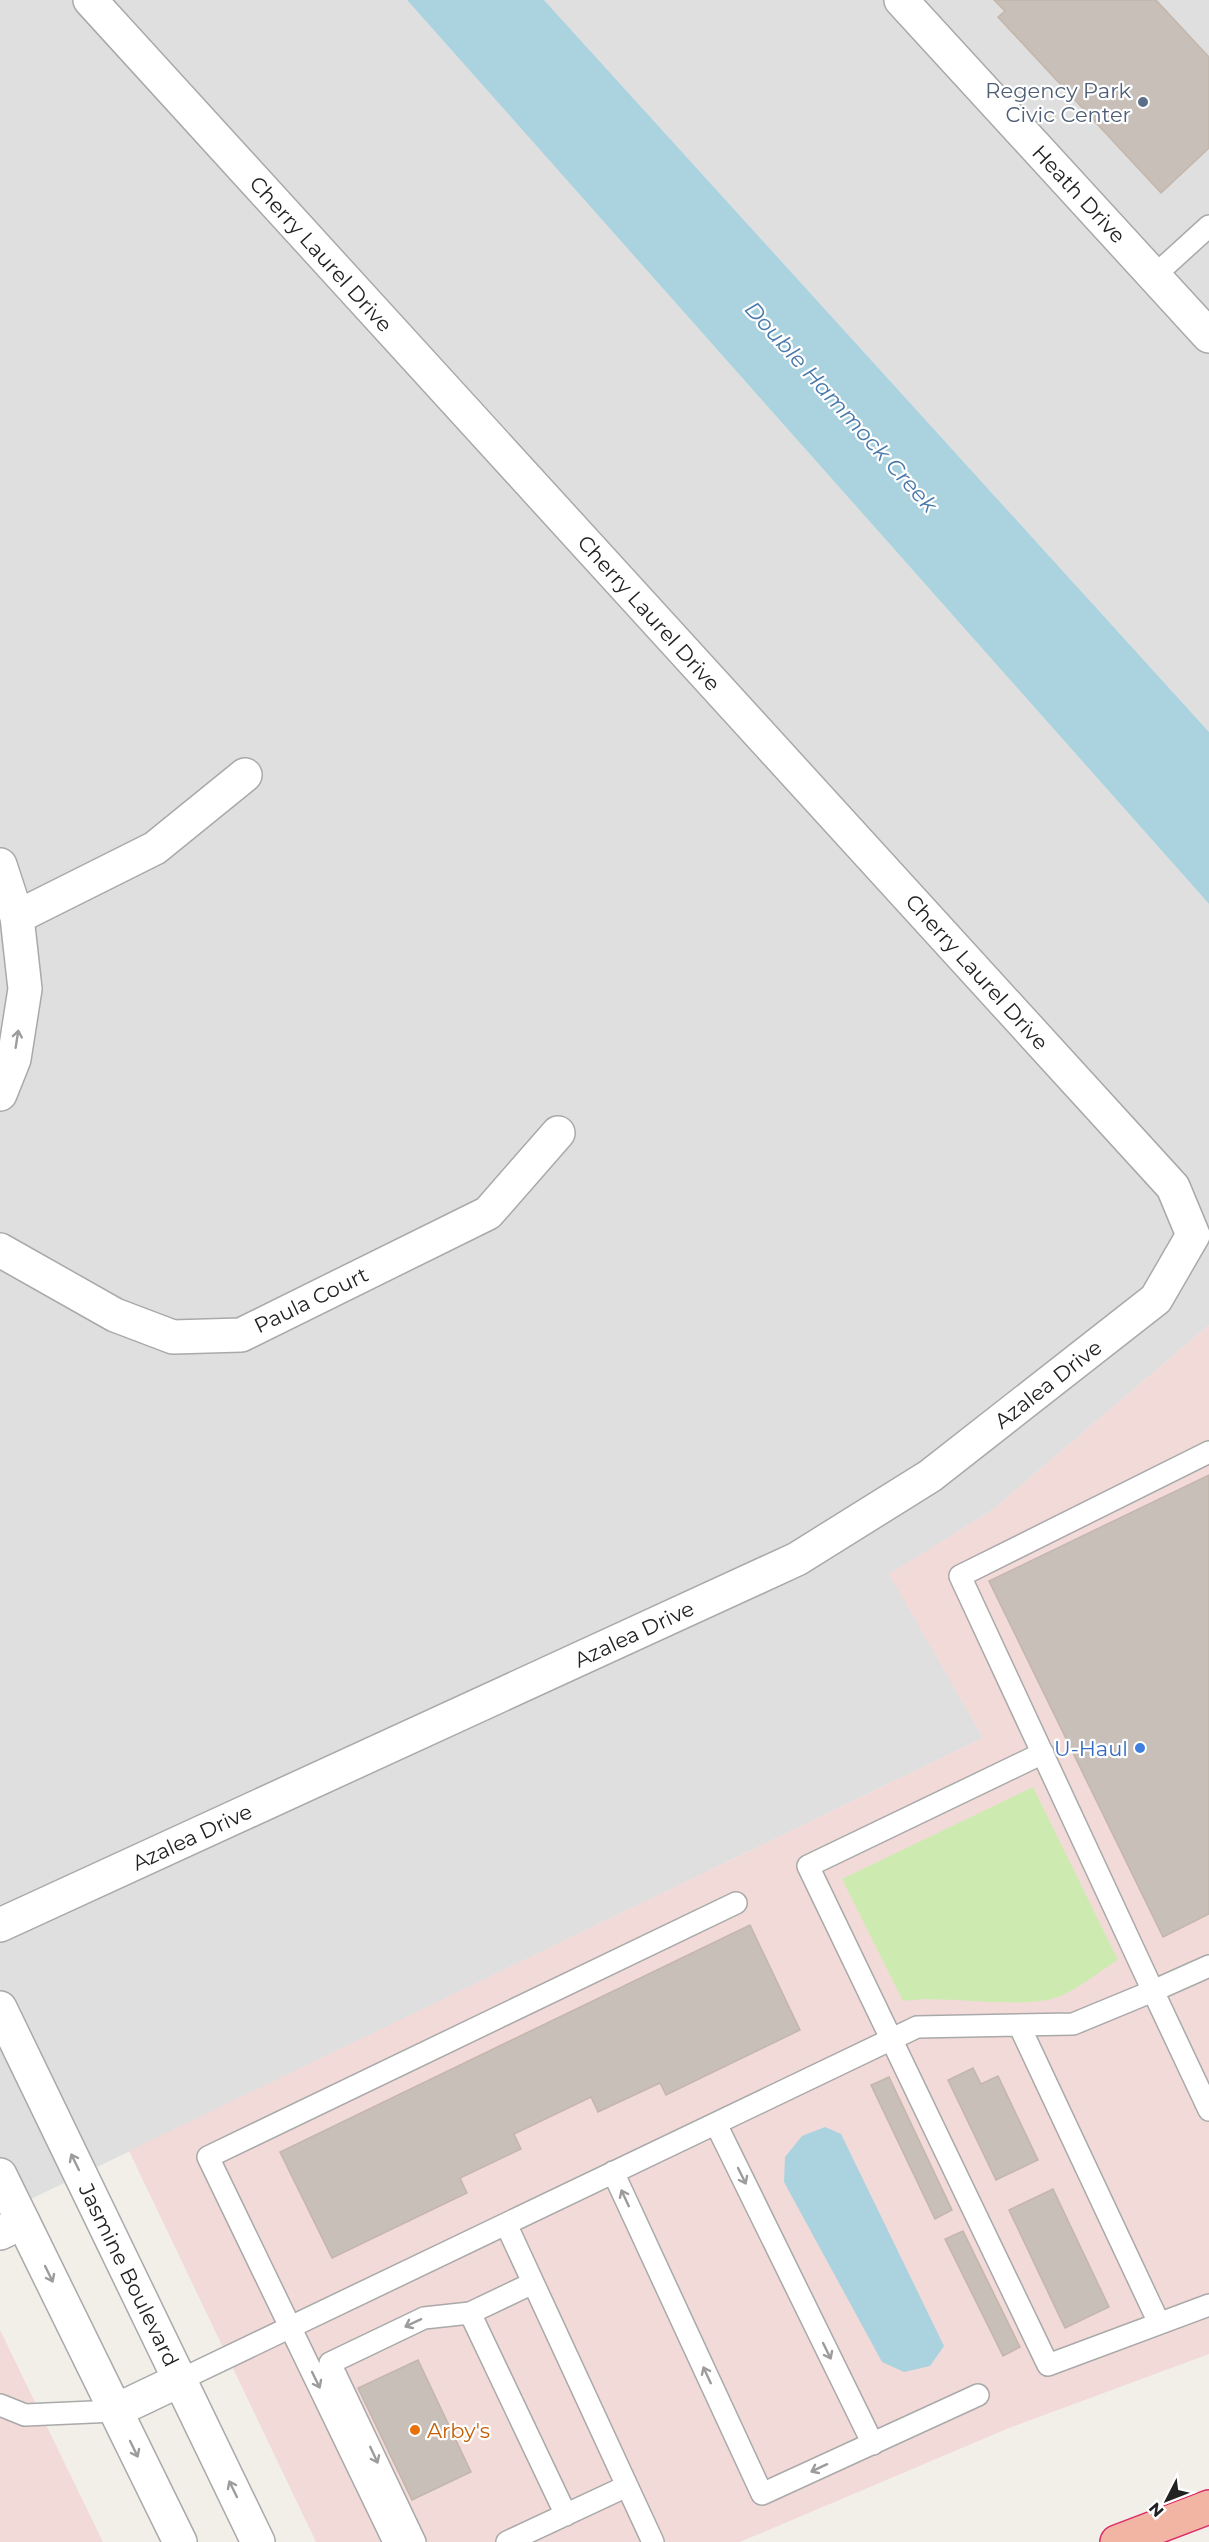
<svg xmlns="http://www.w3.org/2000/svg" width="1209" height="2542" font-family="Montserrat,sans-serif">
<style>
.residential{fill:#e0dfdf}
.commercial{fill:#f2dad9}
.grass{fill:#cdebb0}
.water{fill:#aad3df}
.building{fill:#c7bfb8;stroke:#c4b6ab;stroke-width:1.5}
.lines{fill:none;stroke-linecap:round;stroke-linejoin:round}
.service-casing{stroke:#a9a9a9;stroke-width:24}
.minor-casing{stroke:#a9a9a9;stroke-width:36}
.tertiary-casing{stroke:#a9a9a9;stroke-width:36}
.trunk-casing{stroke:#dc2a67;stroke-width:36}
.service{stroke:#fff;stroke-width:21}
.minor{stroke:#fff;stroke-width:33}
.tertiary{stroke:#fff;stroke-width:33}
.trunk{stroke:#f2b4a3;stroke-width:33}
.oneway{stroke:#9c9c9c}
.service-dot{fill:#5c6f8a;stroke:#fff;stroke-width:2}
.shop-dot{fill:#3f7fe0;stroke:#fff;stroke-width:2}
.food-dot{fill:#e8710a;stroke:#fff;stroke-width:2}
.labels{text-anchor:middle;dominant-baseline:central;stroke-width:4.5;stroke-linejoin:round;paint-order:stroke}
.service-label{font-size:21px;fill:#4e5e75;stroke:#fff;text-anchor:end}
.street-label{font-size:21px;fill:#222;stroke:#fff}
.shop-label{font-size:21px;fill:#366cbe;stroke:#fff;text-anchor:end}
.food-label{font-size:21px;fill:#c56008;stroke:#fff;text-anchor:start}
.water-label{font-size:22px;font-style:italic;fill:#4a7aab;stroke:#fff}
</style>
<rect width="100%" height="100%" fill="#f2efe9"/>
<path class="residential" d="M0 0H407L1209 904V1325L991 1511 890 1574 983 1738 0 2214Z
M544 0H1209V732Z"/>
<path class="commercial" d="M1209 1325V2354L1009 2428 740 2542H316L129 2151 983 1738 889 1574 991 1511Z
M0 2330 103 2542H0Z"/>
<path class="grass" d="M1033 1787 1118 1960C1100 1971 1082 1986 1063 1995 1027 2012 947 1994 903 2001L842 1879Z"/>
<path class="water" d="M407 0H544L1209 732V904Z
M825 2127 841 2134 944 2346 930 2366 904 2372 882 2362 784 2182 785 2157 802 2136Z"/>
<path class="building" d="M994 0H1156L1209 57V148L1161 193 998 17 1005 11Z
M1209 1475V1914L1163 1937 989 1581Z
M750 1925 800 2030 666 2095 660 2083 598 2112 591 2097 514 2134 521 2149 460 2178 467 2193 332 2258 280 2152Z
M973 2068 981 2084 998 2076 1038 2160 996 2180 948 2080Z
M889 2077 952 2210 935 2219 871 2085Z
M1053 2189 1109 2307 1065 2328 1009 2210Z
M963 2231 1020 2347 1003 2356 945 2239Z
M418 2360 471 2472 412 2500 358 2388Z"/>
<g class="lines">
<g class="service-casing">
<path id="service" d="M1154 276 1209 226
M1209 1452 960 1576 1153 1991 1209 1966
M1043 1753 808 1866 1048 2365 1209 2305
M1019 2025 1159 2323
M716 2124 873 2444
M613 2172 762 2494 978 2395
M506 2224 653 2542
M533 2283 470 2313 566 2515
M180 2380 917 2027 1073 2024 1153 1991 1209 2110
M0 2405 25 2415 115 2411
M394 2542 208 2157 736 1903
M415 2542 330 2363 424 2318 470 2313
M507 2542 627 2486"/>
</g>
<g class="minor-casing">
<path id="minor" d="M901 0 1209 336
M17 917 155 848 245 775
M0 1250 115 1315 173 1337 241 1335 488 1213 558 1133
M0 1925 797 1559 930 1476 1156 1299 1193 1235 1173 1187 90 0
M0 2233 23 2222"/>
</g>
<g class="tertiary-casing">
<path id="tertiary" d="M0 865 17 917 25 989 14 1059 0 1094
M0 2008 258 2542
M0 2175 180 2542
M115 2411 180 2380"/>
</g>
<g class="trunk-casing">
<path id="trunk" d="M1117 2542 1209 2507"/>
</g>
<use href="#service" class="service"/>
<use href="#minor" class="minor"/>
<use href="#tertiary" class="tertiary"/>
<use href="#trunk" class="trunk"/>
</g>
<defs><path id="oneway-shaft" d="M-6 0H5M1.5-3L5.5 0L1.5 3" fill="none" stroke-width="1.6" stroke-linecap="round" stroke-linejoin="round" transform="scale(1.5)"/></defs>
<g class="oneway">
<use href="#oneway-shaft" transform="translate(17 1039) rotate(-81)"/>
<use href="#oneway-shaft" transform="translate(75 2162) rotate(-116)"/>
<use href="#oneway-shaft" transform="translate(742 2176) rotate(64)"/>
<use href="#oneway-shaft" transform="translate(625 2198) rotate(-115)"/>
<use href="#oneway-shaft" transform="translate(49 2274) rotate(64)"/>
<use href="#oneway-shaft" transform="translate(413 2323) rotate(155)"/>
<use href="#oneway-shaft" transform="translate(827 2351) rotate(64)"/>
<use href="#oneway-shaft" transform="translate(707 2375) rotate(-115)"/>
<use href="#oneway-shaft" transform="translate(316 2380) rotate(64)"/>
<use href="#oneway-shaft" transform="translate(134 2449) rotate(64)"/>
<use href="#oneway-shaft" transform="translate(374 2455) rotate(65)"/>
<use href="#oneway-shaft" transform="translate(819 2468) rotate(155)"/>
<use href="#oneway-shaft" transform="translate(233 2489) rotate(-116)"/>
</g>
<circle class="service-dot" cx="1143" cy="102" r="6"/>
<circle class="shop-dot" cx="1140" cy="1748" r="6"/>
<circle class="food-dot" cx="415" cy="2430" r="6"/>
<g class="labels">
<g class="service-label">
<text x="1131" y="90">Regency Park<tspan x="1131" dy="24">Civic Center</tspan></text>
</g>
<g class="street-label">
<text transform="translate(1079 194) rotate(47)">Heath Drive</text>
<text transform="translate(321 254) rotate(48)">Cherry Laurel Drive</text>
<text transform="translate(649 613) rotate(48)">Cherry Laurel Drive</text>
<text transform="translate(977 972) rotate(48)">Cherry Laurel Drive</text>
<text transform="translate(311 1300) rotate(-26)">Paula Court</text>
<text transform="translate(1048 1384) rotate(-38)">Azalea Drive</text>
<text transform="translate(634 1634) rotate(-25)">Azalea Drive</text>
<text transform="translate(192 1837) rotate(-25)">Azalea Drive</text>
<text transform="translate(129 2275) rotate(64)">Jasmine Boulevard</text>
</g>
<g class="shop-label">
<text x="1128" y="1748">U-Haul</text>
</g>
<g class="food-label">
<text x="427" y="2430">Arby's</text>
</g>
<g class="water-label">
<text transform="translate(841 407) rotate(48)">Double Hammock Creek</text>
</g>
</g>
<g transform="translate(1167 2500) rotate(228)" stroke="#ffffff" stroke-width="4.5" paint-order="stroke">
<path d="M0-4.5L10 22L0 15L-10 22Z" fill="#222222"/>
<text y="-9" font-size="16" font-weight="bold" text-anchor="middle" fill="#222222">N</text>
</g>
</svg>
